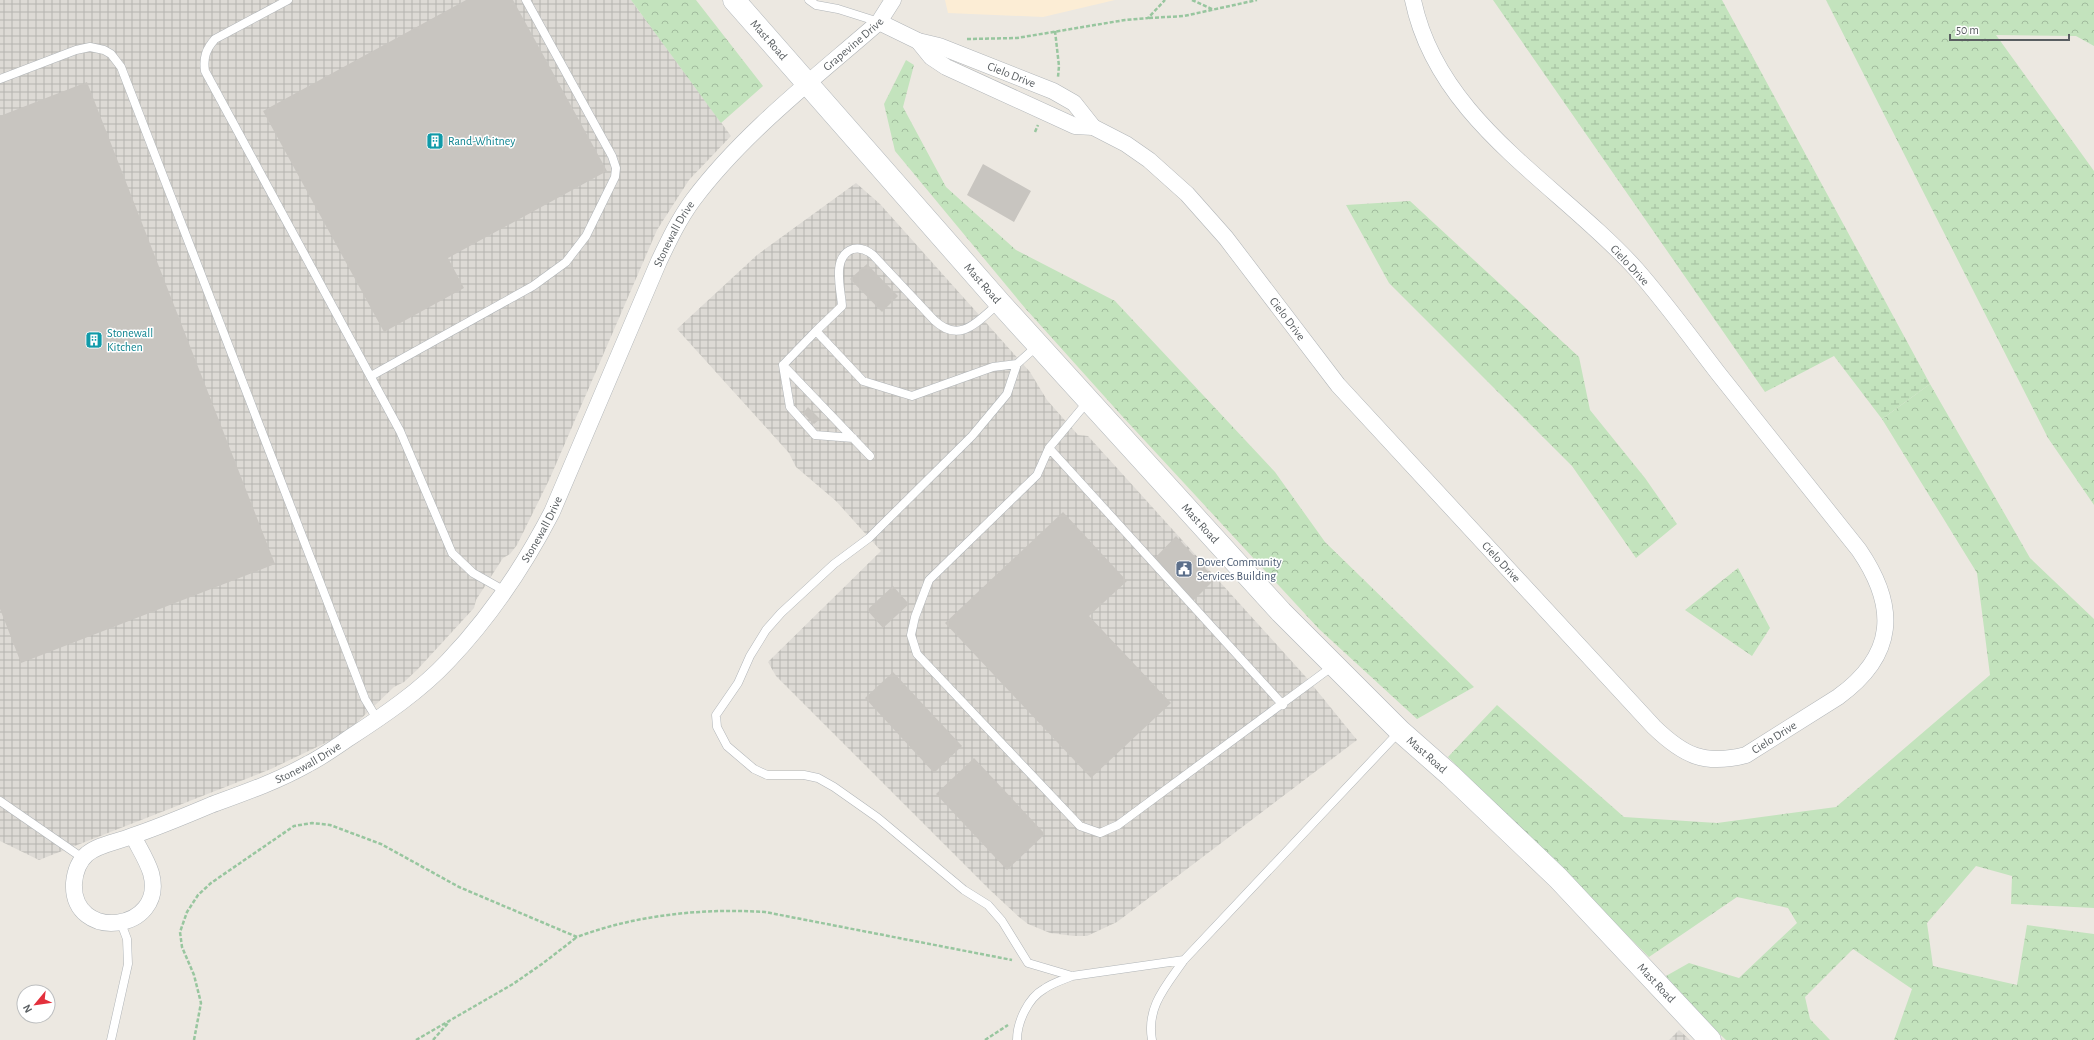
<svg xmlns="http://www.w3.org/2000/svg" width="2094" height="1040" font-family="'Alegreya Sans',sans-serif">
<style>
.commercial{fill:#fcedd5}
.industrial{fill:url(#industrial-grid)}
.forest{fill:url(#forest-crowns)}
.wetland{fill:url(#wetland-marsh)}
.building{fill:#c8c5c0}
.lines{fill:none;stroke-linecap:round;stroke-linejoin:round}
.lane-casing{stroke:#b1b5b8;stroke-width:9}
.street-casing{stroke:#b1b5b8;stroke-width:17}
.secondary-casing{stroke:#b2b7bb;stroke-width:23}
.path{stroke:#98c69f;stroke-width:2.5;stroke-dasharray:4 2;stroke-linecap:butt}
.lane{stroke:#fff;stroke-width:8}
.street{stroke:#fff;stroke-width:16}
.secondary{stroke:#fff;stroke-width:22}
.labels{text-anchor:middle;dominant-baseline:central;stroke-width:3;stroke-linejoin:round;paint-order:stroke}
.street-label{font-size:12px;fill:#595e61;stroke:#fff}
.culture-label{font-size:12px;fill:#0d838f;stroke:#fff;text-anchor:start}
.service-label{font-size:12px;fill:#4e5e75;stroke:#fff;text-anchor:start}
</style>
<defs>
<pattern id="industrial-grid" width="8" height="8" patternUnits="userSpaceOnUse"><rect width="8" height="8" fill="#dddad5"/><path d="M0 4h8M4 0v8" fill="none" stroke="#b6b4b0"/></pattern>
<pattern id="forest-crowns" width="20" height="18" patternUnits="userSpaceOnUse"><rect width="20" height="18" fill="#c3e3bd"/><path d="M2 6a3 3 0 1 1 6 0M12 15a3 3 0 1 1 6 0" fill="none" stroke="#a1bb9d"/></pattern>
<pattern id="wetland-marsh" width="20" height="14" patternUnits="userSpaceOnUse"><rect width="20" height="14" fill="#c3e3bd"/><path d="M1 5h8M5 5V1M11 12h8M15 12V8" fill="none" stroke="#a1bb9d"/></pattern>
</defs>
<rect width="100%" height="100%" fill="#ece8e1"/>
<path class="commercial" d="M945 0H1115L1043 17 948 13Z"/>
<path class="industrial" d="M0 0H631L731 136 689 180 657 230 550 478 517 545 510 554 503 558 476 600 474 608 417 670 404 682 394 687 346 733 271 769 39 860 0 841Z
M856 183 880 204 1030 372 1047 400 1078 435 1088 436 1305 676 1357 740 1117 922 1087 936H1074L1050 933 1028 924 1019 917 991 891 776 676 768 662 881 551 836 501 796 467 789 453 677 329 757 255Z
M1679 1030 1690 1040H1669Z"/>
<path class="forest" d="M631 0H696L763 86 721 123Z
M1826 0H2094V46L2076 36 1996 35 2094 171V505L2048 438Z
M906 60 914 65 903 107 946 187 1016 250 1115 301 1275 472 1325 542 1474 687 1417 719 1319 629 1122 416 1025 308 895 151 884 104Z
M1410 201 1579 357 1590 410 1645 478 1677 524 1636 558 1572 466 1389 283 1346 205Z
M1930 384 2030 558 2094 619V908L2011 904 2012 876 1976 866 1927 923 1933 966 2017 985 2027 925 2094 934V1040H1894L1912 989 1853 949 1805 997 1810 1019 1830 1040H1726L1691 1007 1666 976 1689 963 1739 978 1797 923 1788 908 1737 897 1649 957 1448 757 1497 705 1624 817 1717 823 1836 807 1990 675 1977 573 1882 419Z
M1738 568 1770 628 1752 656 1685 610Z"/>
<path class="wetland" d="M1493 0H1722L1930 384 1882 419 1834 356 1765 392Z"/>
<path class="building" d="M466 0H513L607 171 448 258 464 288 384 332 263 111Z
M87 82 275 564 21 663 0 609V116Z
M983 164 1031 191 1014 222 967 195Z
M867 264 898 296 882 312 850 279Z
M808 407 820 419 814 424 803 413Z
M1063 512 1127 581 1089 616 1171 703 1091 778 945 623Z
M1176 536 1215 579 1191 603 1153 560Z
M893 586 909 604 883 628 867 610Z
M893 672 962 746 934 773 865 698Z
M974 758 1045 834 1007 870 936 794Z"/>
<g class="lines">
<g class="lane-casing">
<path id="lane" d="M288 0 215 39C206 49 203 58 205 71L400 431 452 553 473 573 505 591
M809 0 816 5 838 9 879 22
M0 79 76 50 90 47 104 50 111 54 121 67 365 699 377 719
M999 303C978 321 960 345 934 320L873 255C867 250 861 247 853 249 831 256 841 289 842 306L816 331 863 381 912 396 993 367 1017 364 1037 346
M816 331 783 365 870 456
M1017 364 1007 394 972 436 869 538 834 564 781 613 766 630 750 656 738 683 716 715 717 727 727 746 754 769 767 775H804L818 778 834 787 878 818 964 890 988 905 1002 921 1028 963 1072 976 1184 960
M783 365 790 407 815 435 853 438
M371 376 533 286 566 262 586 236 615 177 616 168 612 156 526 0
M1088 401 1049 448 1037 475 929 580 915 617 911 635 917 654 1080 826 1100 833 1118 825 1333 666
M1049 448 1283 705
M0 801 84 859
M111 1040 128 964 127 939 121 923
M1017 1040C1017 1022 1028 998 1044 989 1052 983 1063 980 1072 976
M1152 1040C1146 1007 1166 986 1184 960L1399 732"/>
</g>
<g class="street-casing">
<g id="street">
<path id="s1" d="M879 22 918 41 939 46 1053 91 1074 103 1093 127"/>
<path id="s2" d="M918 41 931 57 946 67 1075 126 1093 127 1126 144 1149 160 1187 194 1226 238 1338 385 1654 727C1683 755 1704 766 1746 755L1838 697C1896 655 1898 607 1859 550 1812 491 1765 432 1718 373 1691 338 1665 302 1636 269 1558 183 1438 121 1413 0"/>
<path id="s3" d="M133 836C139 848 147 860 151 873 167 932 71 943 74 883 75 872 79 861 87 854 99 844 118 842 132 836 159 827 185 816 211 805 244 793 278 781 308 764 322 757 336 747 349 738 383 716 420 691 448 661 490 617 524 566 552 512L659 261C669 240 679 219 693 200 743 133 816 77 879 22L893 0"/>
</g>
</g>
<g class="secondary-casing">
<g id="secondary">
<path id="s4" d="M734 0 1000 303 1281 612 1400 731 1450 775 1558 878 1710 1040"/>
</g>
</g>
<path class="path" d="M1192 0 1214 10
M1149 18 1184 16 1257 0
M1055 31 1059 66 1058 77
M967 39 1017 38 1125 20 1148 18 1165 0
M1035 132 1038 125
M194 1040 201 1003 194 975 182 947 180 932 187 912 198 895 211 883 294 826 312 823 330 825 381 844 459 887 577 937C636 915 702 908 765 912L1012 960
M416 1040 513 984 542 964 577 937
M433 1040 449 1022
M985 1040 1008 1025"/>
<use href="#lane" class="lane"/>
<use href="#street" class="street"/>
<use href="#secondary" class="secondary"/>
</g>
<defs>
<g id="building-square" transform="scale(0.9)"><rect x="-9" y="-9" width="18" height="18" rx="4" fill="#0f9aa8" stroke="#fff"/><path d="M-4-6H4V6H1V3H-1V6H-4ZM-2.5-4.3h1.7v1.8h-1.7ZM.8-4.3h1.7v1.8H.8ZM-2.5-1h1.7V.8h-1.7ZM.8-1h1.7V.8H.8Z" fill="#fff"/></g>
<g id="civic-square" transform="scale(0.9)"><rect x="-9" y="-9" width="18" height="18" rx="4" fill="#5c6f8a" stroke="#fff"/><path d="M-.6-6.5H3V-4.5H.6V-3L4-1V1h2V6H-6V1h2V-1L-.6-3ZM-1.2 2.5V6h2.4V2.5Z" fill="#fff"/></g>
</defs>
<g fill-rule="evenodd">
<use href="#building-square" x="435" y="141"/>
<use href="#building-square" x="94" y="340"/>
<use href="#civic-square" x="1184" y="569"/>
</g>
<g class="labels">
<g class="street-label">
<text stroke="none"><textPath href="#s4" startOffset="53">Mast Road</textPath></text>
<text stroke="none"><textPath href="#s3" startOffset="1373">Grapevine Drive</textPath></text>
<text stroke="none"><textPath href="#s1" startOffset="143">Cielo Drive</textPath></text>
<text stroke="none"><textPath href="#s3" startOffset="1110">Stonewall Drive</textPath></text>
<text transform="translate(1630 265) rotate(47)">Cielo Drive</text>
<text stroke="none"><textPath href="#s4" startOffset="377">Mast Road</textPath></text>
<text stroke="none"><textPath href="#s2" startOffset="475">Cielo Drive</textPath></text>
<text stroke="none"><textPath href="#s4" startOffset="701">Mast Road</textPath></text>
<text stroke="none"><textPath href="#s3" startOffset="786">Stonewall Drive</textPath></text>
<text stroke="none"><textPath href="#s2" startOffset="799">Cielo Drive</textPath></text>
<text stroke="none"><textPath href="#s2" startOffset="1159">Cielo Drive</textPath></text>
<text stroke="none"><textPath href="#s4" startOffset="1025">Mast Road</textPath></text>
<text stroke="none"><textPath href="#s3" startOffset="450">Stonewall Drive</textPath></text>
<text stroke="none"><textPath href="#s4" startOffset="1349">Mast Road</textPath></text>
</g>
<g class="culture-label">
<text x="448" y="141">Rand-Whitney</text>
<text x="107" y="333">Stonewall<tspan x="107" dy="14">Kitchen</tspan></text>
</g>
<g class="service-label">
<text x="1197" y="562">Dover Community<tspan x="1197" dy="14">Services Building</tspan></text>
</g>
</g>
<g transform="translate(36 1004) rotate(241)"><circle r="19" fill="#ffffff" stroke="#bdbfc0"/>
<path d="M0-3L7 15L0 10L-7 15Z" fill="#e3303c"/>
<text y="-6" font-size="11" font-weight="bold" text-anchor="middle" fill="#595e61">N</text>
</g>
<path d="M1950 34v6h119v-6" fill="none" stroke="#595e61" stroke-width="2"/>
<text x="1956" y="34" font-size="12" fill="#595e61" stroke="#ffffff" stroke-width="3" paint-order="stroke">50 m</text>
</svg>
